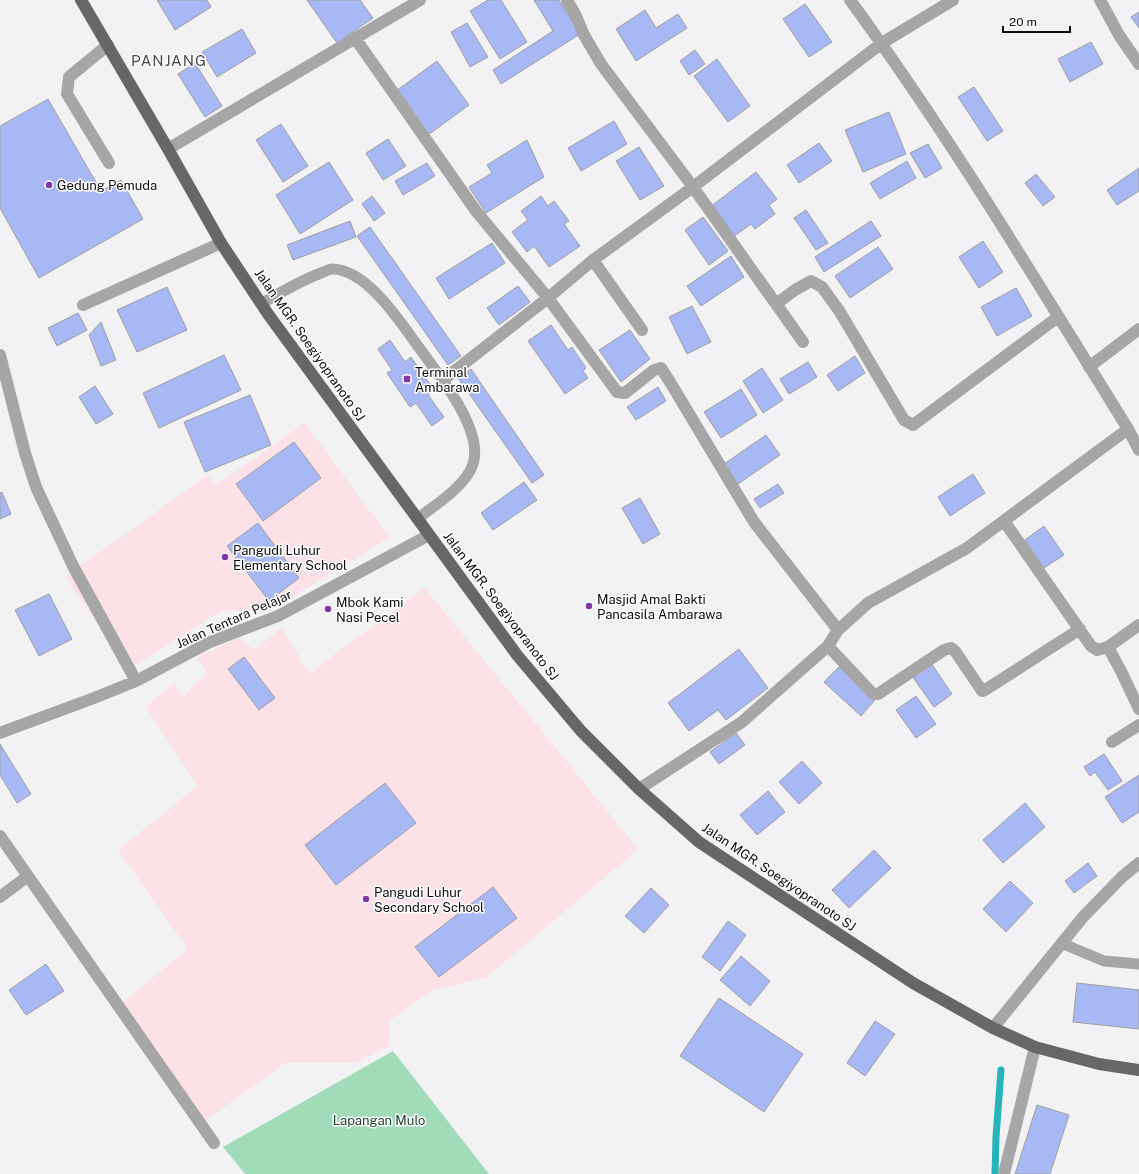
<svg xmlns="http://www.w3.org/2000/svg" width="1139" height="1174" font-family="'Public Sans',sans-serif">
<style>
.education{fill:#fce1e6}
.green{fill:#a1dbba}
.lines{fill:none;stroke-linecap:round;stroke-linejoin:round}
.stream{stroke:#27b4b8;stroke-width:7}
.building{fill:#a7b8f5;stroke:#9f9fa0}
.lane{stroke:#a7a6a6;stroke-width:11}
.street{stroke:#a7a6a6;stroke-width:12}
.primary{stroke:#686767;stroke-width:12}
.poi-dot{fill:#7f35a7;stroke:#fff;stroke-width:1.5}
.labels{text-anchor:middle;dominant-baseline:central;stroke-width:3;stroke-linejoin:round;paint-order:stroke}
.poi-label{font-size:13px;fill:#0d0d0e;stroke:#fff;text-anchor:start}
.street-label{font-size:13px;fill:#0d0d0e;stroke:#fff}
.park-label{font-size:13px;fill:#1d4430;stroke:#fff}
.quarter-label{font-size:15px;letter-spacing:1px;fill:#49494a;stroke:#fff}
</style>
<rect width="100%" height="100%" fill="#f2f2f4"/>
<path class="education" d="M305 423 389 537 271 610 221 611 129 669 65 577 208 475 215 486Z
M425 588 638 849 487 977 433 990 389 1021V1046L355 1063H285L199 1125 116 1008 188 949 118 850 198 786 146 707 174 683 184 696 207 672 196 658 238 637 254 650 281 628 310 674 336 653Z"/>
<path class="green" d="M393 1051 489 1174H245L223 1147Z"/>
<g class="lines">
<path class="stream" d="M995 1174 996 1137 1001 1070"/>
</g>
<path class="building" d="M157 0H207L211 7 175 30Z
M307 0H360L373 18 337 43Z
M488 0H501L527 42 500 59 470 11Z
M534 0H559L580 34 501 84 493 70 553 31Z
M805 4 832 42 809 57 783 19Z
M645 10 656 28 678 14 687 28 636 61 616 29Z
M1139 12V28L1131 17Z
M467 23 488 57 470 67 451 32Z
M242 29 256 53 217 77 202 52Z
M1091 42 1103 64 1070 82 1058 59Z
M695 50 705 64 689 75 680 61Z
M717 59 750 106 728 122 694 76Z
M437 61 469 105 428 135 396 91Z
M195 63 222 106 205 117 178 74Z
M974 87 1003 131 987 141 958 97Z
M48 99 101 191 121 180 143 219 39 278 0 208V126Z
M889 112 906 154 863 172 845 130Z
M614 121 627 144 581 171 568 148Z
M281 124 308 166 283 182 256 140Z
M388 139 406 166 383 180 366 153Z
M527 140 544 177 486 213 469 187 492 173 487 165Z
M819 143 832 161 799 183 787 165Z
M928 144 942 168 925 178 910 153Z
M639 147 664 186 640 200 616 161Z
M907 161 916 178 880 199 870 183Z
M329 162 353 200 300 234 276 195Z
M427 163 435 176 403 195 395 181Z
M1139 168V191L1117 205 1107 190Z
M756 172 777 199 769 205 775 214 755 229 751 224 733 237 710 207Z
M1036 174 1055 197 1043 206 1025 183Z
M372 196 385 213 374 221 362 204Z
M541 196 548 206 554 201 569 221 564 224 580 246 549 267 534 246 527 252 512 232 528 220 521 211Z
M806 210 828 243 816 250 794 218Z
M703 217 728 251 709 265 685 230Z
M350 221 356 237 293 260 287 245Z
M871 221 881 236 824 272 815 257Z
M370 227 461 356 448 365 357 236Z
M983 241 1003 272 979 288 959 257Z
M492 243 505 263 449 299 436 278Z
M878 247 893 269 850 298 835 276Z
M731 256 744 277 701 306 687 286Z
M518 286 530 302 499 325 487 308Z
M167 287 187 330 137 352 117 310Z
M1016 288 1032 316 997 336 981 307Z
M692 306 711 342 687 354 669 317Z
M78 313 87 330 57 346 48 328Z
M101 322 116 360 101 366 89 335Z
M551 325 568 350 572 347 586 368 583 371 588 378 565 394 528 341Z
M630 330 650 359 621 382 599 350Z
M390 340 405 362 411 357 434 390 428 395 444 417 432 426 416 403 410 407 387 373 392 370 378 349Z
M224 355 241 390 159 428 143 393Z
M855 356 865 373 838 391 827 375Z
M808 362 817 377 789 394 780 379Z
M762 368 783 400 763 413 743 381Z
M471 369 544 475 532 483 458 378Z
M95 386 113 414 96 424 79 397Z
M658 387 666 401 636 420 627 407Z
M741 389 757 415 721 438 704 412Z
M250 395 271 445 205 472 184 422Z
M766 435 780 455 738 484 724 464Z
M294 442 321 478 263 521 236 484Z
M973 474 985 493 950 516 938 497Z
M524 482 537 500 493 530 481 513Z
M778 484 784 493 760 508 754 499Z
M2 492 11 514 0 519V493Z
M640 498 660 534 643 544 622 508Z
M258 523 299 578 269 601 227 546Z
M1044 526 1064 555 1044 568 1025 540Z
M49 594 72 639 39 656 15 610Z
M739 649 768 688 726 720 718 710 689 731 668 703Z
M244 657 275 698 259 710 228 669Z
M931 663 952 694 934 707 912 676Z
M839 667 875 700 861 716 824 682Z
M916 696 936 724 916 738 896 710Z
M736 733 745 745 719 764 710 752Z
M0 744 31 794 17 803 0 775Z
M1104 754 1122 781 1108 790 1095 772 1090 776 1084 767Z
M802 761 822 783 799 804 779 782Z
M1139 775V812L1122 823 1105 797Z
M385 783 416 823 336 885 305 845Z
M768 791 785 812 757 835 740 815Z
M1025 803 1045 827 1003 863 983 840Z
M874 850 891 868 849 908 832 890Z
M1088 863 1097 876 1074 893 1065 881Z
M1010 881 1033 903 1006 932 983 909Z
M493 887 517 918 439 977 415 947Z
M651 888 669 905 644 933 625 916Z
M728 921 746 935 720 971 702 957Z
M741 956 770 981 750 1006 720 980Z
M46 964 64 991 26 1015 9 990Z
M1077 983 1139 990V1029L1073 1022Z
M719 998 803 1054 764 1112 680 1056Z
M875 1021 895 1034 865 1076 847 1063Z
M1037 1105 1069 1115 1050 1174H1015Z"/>
<g class="lines">
<path class="lane" d="M261 304C281 292 300 281 321 273 324 272 329 269 332 269 367 269 401 323 420 349 439 375 484 430 473 464 467 485 434 506 417 519
M1061 943 1104 961 1139 964"/>
<path class="street" d="M567 0 576 16 584 35 601 64 693 187 803 342
M850 0C951 138 1038 284 1128 429L1139 450
M1100 0 1119 35 1139 64
M355 38 476 211 548 298 617 392 625 393 654 370 661 368 670 382 754 522 838 630
M108 45 69 77 67 94 109 163
M168 149 420 0
M593 260 642 330
M776 304 795 290 811 281 822 287 840 312 904 420 913 425 1058 317
M83 305 221 243
M0 355 25 453 36 487 73 566 136 681
M1089 367 1139 329
M443 380 548 298 593 260 693 187 882 43 953 0
M1004 521 1091 646 1097 650 1108 647 1139 625
M828 646 873 694H878L944 650 951 648 955 651 982 691 985 690 1080 629
M1108 647 1121 671 1139 709
M0 733 94 698 136 681 210 642 278 616 429 535
M1112 742 1139 725
M639 789 742 722 828 646 838 630 868 603 967 548 1128 429
M0 836 214 1143
M0 897 28 876
M993 1028 1083 917 1122 877 1139 863
M1004 1174 1035 1047"/>
<path class="primary" d="M81 0 168 149 221 243 268 314 517 655 581 731 639 789 699 842 913 983 993 1028 1035 1047 1099 1064 1139 1070"/>
</g>
<g class="poi-dot">
<circle cx="49" cy="185" r="4"/>
<rect x="403" y="375" width="8" height="8" rx="2"/>
<circle cx="225" cy="557" r="4"/>
<circle cx="589" cy="606" r="4"/>
<circle cx="328" cy="609" r="4"/>
<circle cx="366" cy="899" r="4"/>
</g>
<g class="labels">
<g class="poi-label">
<text x="57" y="185">Gedung Pemuda</text>
<text x="415" y="372">Terminal<tspan x="415" dy="15">Ambarawa</tspan></text>
<text x="233" y="550">Pangudi Luhur<tspan x="233" dy="15">Elementary School</tspan></text>
<text x="597" y="599">Masjid Amal Bakti<tspan x="597" dy="15">Pancasila Ambarawa</tspan></text>
<text x="336" y="602">Mbok Kami<tspan x="336" dy="15">Nasi Pecel</tspan></text>
<text x="374" y="892">Pangudi Luhur<tspan x="374" dy="15">Secondary School</tspan></text>
</g>
<g class="street-label">
<text transform="translate(310 345) rotate(55)">Jalan MGR. Soegiyopranoto SJ</text>
<text transform="translate(501 606) rotate(53)">Jalan MGR. Soegiyopranoto SJ</text>
<text transform="translate(234 619) rotate(-24)">Jalan Tentara Pelajar</text>
<text transform="translate(779 877) rotate(34)">Jalan MGR. Soegiyopranoto SJ</text>
</g>
<g class="park-label">
<text x="379" y="1120">Lapangan Mulo</text>
</g>
<g class="quarter-label">
<text x="169" y="60">PANJANG</text>
</g>
</g>
<path d="M1003 26v6h67v-6" fill="none" stroke="#0d0d0e" stroke-width="2"/>
<text x="1009" y="26" font-size="12" fill="#0d0d0e" stroke="#ffffff" stroke-width="3" paint-order="stroke">20 m</text>
</svg>
